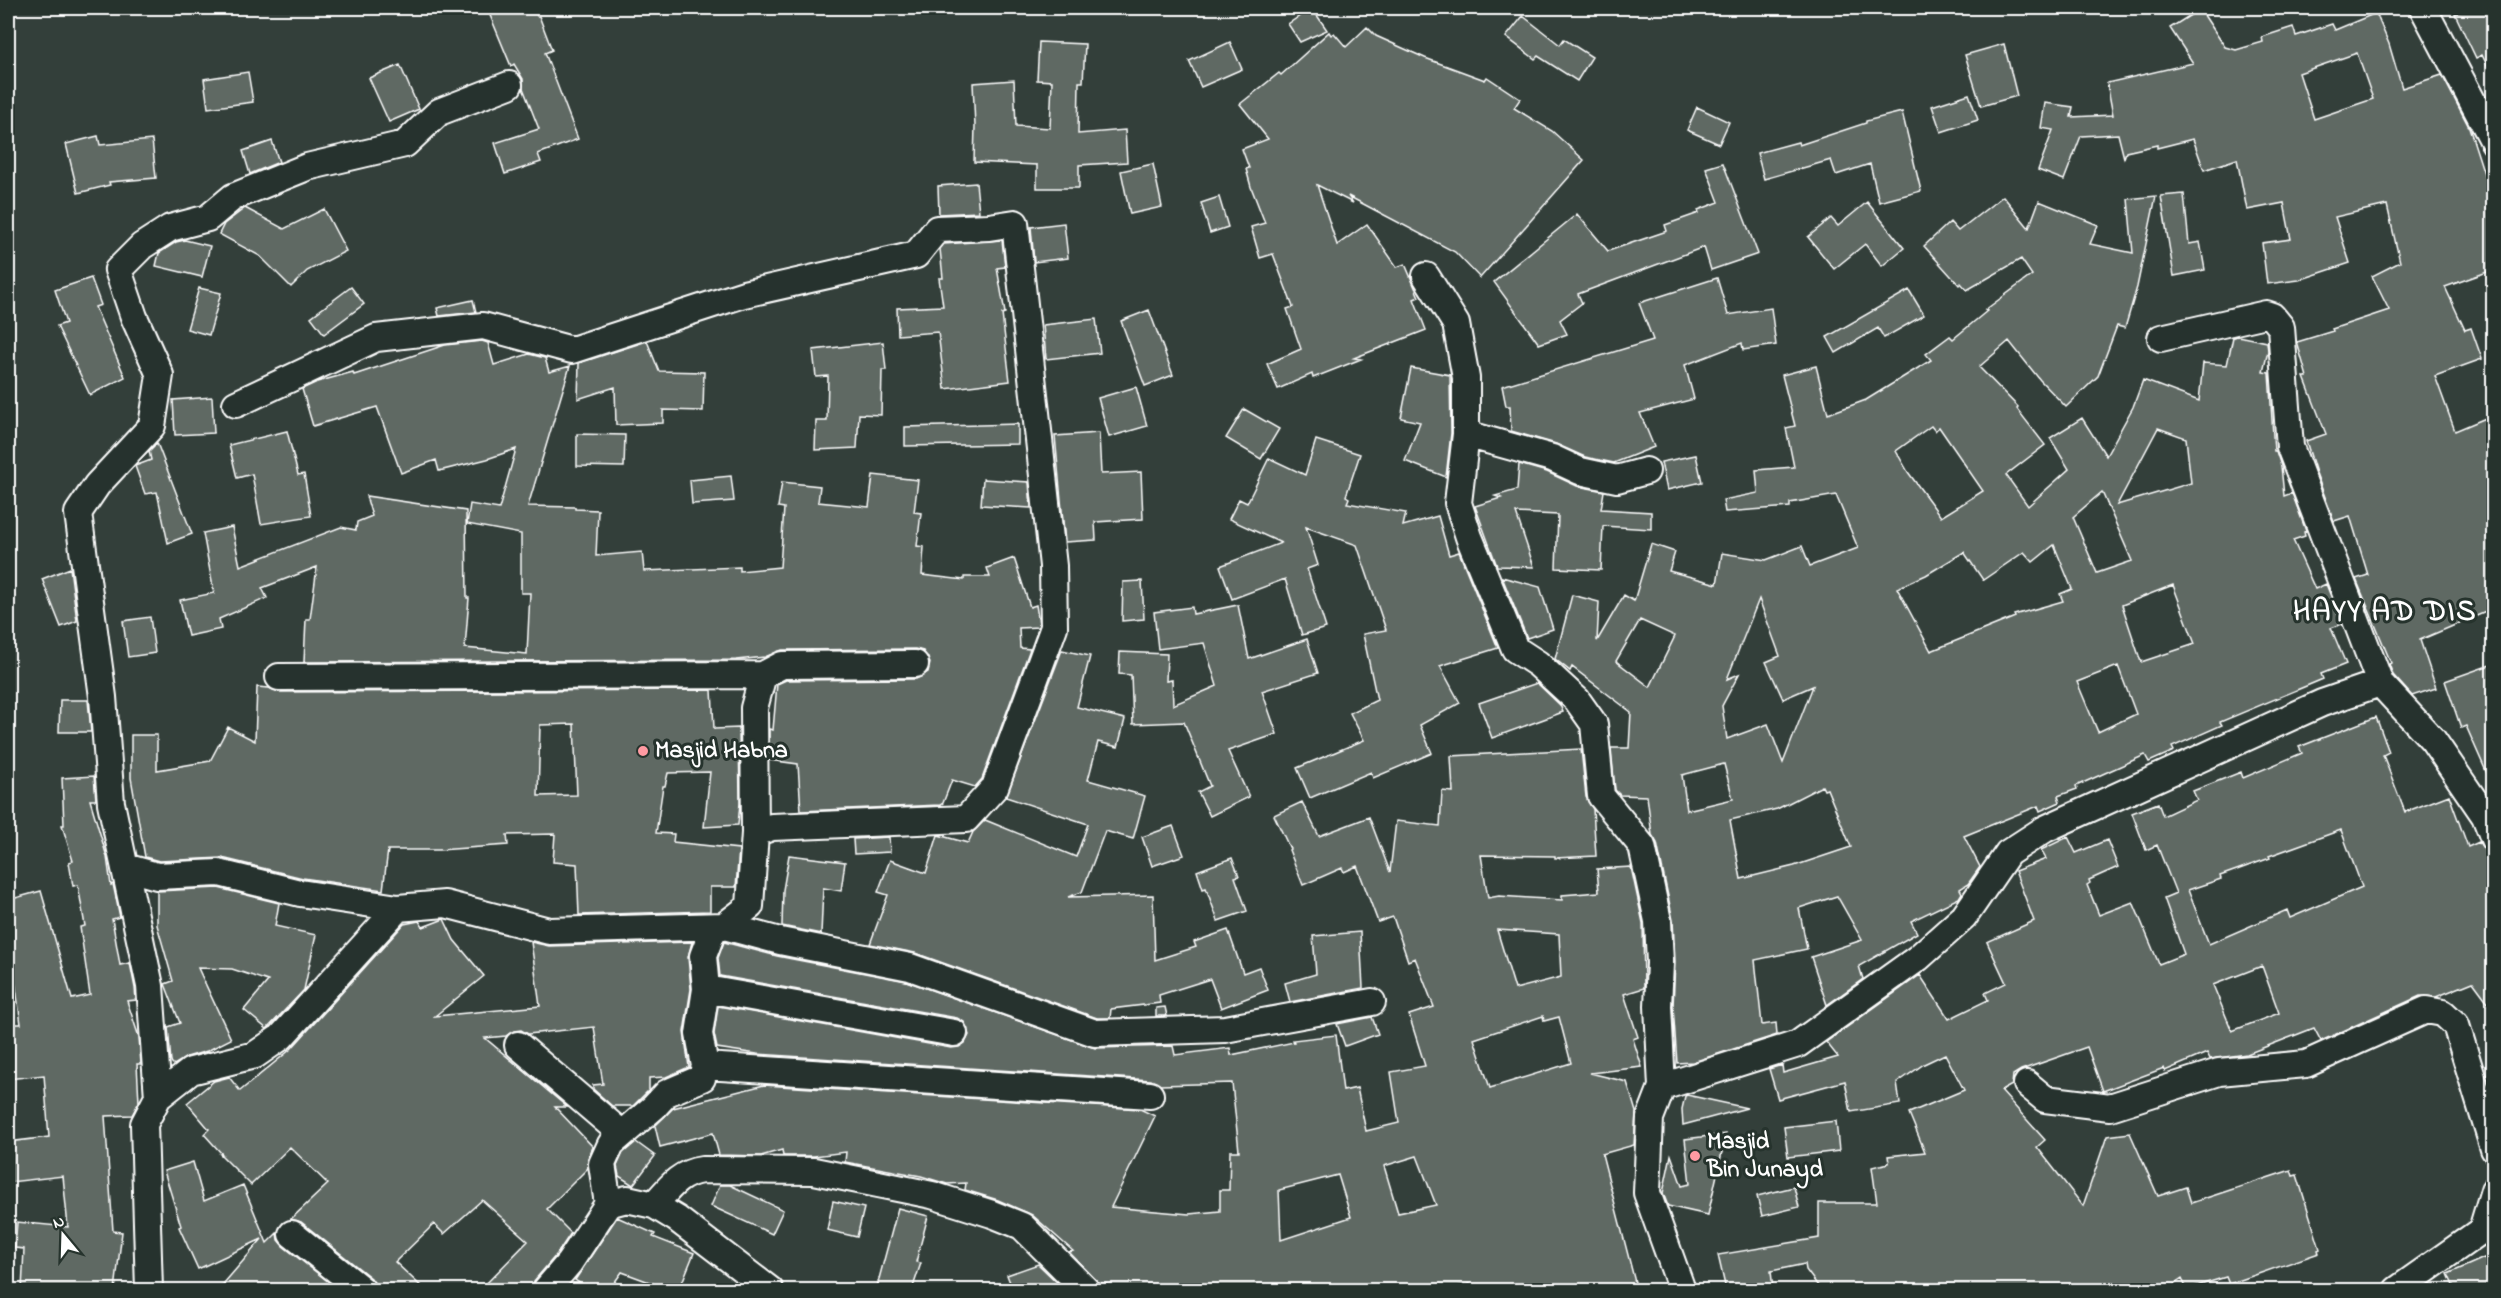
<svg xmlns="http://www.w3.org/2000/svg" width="2501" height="1298" font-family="'Indie Flower',sans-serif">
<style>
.building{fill:#5f6964;stroke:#fff;stroke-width:1.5;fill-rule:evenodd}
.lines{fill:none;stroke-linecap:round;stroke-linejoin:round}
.minor-casing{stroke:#fff;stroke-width:30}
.minor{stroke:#26332d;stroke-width:26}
.poi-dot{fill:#ff9aa2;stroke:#26332d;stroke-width:2}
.labels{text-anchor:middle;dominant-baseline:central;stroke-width:6;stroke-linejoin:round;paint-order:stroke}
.poi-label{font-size:24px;font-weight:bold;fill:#fff;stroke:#26332d;text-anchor:start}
.district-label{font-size:30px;font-weight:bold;letter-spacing:1.5px;fill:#fff;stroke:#26332d}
</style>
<rect width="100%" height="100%" fill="#333f3a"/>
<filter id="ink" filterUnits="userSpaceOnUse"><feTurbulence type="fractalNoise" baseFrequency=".0167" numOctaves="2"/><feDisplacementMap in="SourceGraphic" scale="12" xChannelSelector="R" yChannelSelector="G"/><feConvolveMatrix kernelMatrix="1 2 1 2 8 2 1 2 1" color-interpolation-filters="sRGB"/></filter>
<g filter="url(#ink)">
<path class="building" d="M487 8H539L540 10 535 11 537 16H539L552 50 545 53 578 139 538 154 541 162 505 174 495 143 539 129 523 88V79L514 64 511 66Z
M1312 8 1327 30 1300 42 1288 24Z
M2469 8H2493V77L2482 55 2476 58 2455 14Z
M2200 9 2225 47 2236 50 2263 42 2262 37 2293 27 2296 36 2332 24 2335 30 2376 13 2389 44 2402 88 2442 75 2469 127 2487 183 2493 182V270L2445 287 2465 330 2471 328 2482 359 2435 376 2455 431 2493 415V609L2420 640 2436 688 2412 696 2393 675 2389 664 2391 663 2356 579 2368 575 2350 516 2334 521 2316 473 2306 441 2326 434 2304 377H2307L2297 342 2333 331 2332 329 2389 310 2372 276 2400 262 2387 205 2335 217 2350 263 2299 280 2267 284 2262 243 2291 239 2284 203 2247 210 2237 159 2204 170 2193 139 2157 148V145L2126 152 2124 158 2118 134 2081 136 2064 180 2038 170 2053 130 2041 128 2045 103 2073 107 2071 117 2113 115 2107 83 2193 63 2170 28ZM2357 53 2373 99 2314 119 2299 73Z
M1523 16 1560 45 1564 39 1592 57 1577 81 1538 56 1535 59 1506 37Z
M1367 27 1376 36 1425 58 1485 80 1487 77 1520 99 1514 108 1552 131 1584 160 1480 278 1455 252 1348 196 1353 203 1317 185 1337 245 1367 224 1397 267 1405 264 1419 297 1414 299 1426 330 1354 358 1361 359 1313 378 1312 374 1278 389 1267 364 1301 349 1287 309 1293 307 1273 254 1260 258 1251 227 1265 223 1251 187 1246 169 1249 168 1242 149 1268 139 1240 104 1279 73 1281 75 1329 32 1331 35 1334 33 1346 47Z
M1039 42 1085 44 1083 82H1079L1078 134 1125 130 1127 162 1079 165V188H1037V165L974 162 975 126 973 83 1014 80 1016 126 1050 128 1052 81 1037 80Z
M1230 42 1242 69 1201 87 1189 61Z
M2004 44 2017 96 1981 106 1965 55Z
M400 65 419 109 389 122 369 78Z
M248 72 253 102 208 108 204 79Z
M1969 94 1978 120 1941 132 1932 106Z
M1697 107 1729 122 1719 144 1687 130Z
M1902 112 1921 191 1879 202 1870 164 1836 175 1831 160 1764 179 1757 153 1798 142 1799 145 1866 123V121Z
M98 136 100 145 152 140 156 178 109 182 110 185 78 193 66 144Z
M272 141 279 162 250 174 243 151Z
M1723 163 1758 254 1711 270 1704 247 1578 294 1582 303 1560 320 1567 334 1539 344 1494 282 1577 214 1608 251 1667 231 1665 225 1699 213 1698 210 1719 202 1706 168Z
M1153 164 1162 207 1130 214 1121 171Z
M976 183 979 212 939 214 938 186Z
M2184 194 2189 244 2200 242 2205 270 2174 276 2161 196Z
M2003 196 2029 228 2039 201 2098 225 2090 244 2133 253 2128 199 2156 196 2137 287 2125 328 2117 326 2098 376 2066 407 2040 380 2009 341 1979 367 2018 407 2017 409 2045 445 2006 475 2028 506 2069 469 2050 438 2082 418 2106 456 2133 407 2143 380 2199 401 2203 363 2227 365 2233 337 2238 336 2267 342 2268 351 2263 372 2269 373 2274 451H2276L2281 466 2284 496 2292 493 2306 531 2304 532 2305 536 2293 540 2315 589 2326 584 2342 624 2331 628 2346 664 2321 674 2323 679 2220 722 2222 725 2172 747 2174 751 2149 762 2145 755 2076 786 2077 789 2058 796 2060 802 2040 811 2038 806 1964 836 1980 867 1968 884 1960 889 1962 893 1959 898 1911 921 1917 933 1859 966 1863 979 1827 1005 1811 957 1862 940 1837 896 1799 908 1807 949 1755 960 1762 1025 1776 1023 1777 1035 1693 1062 1677 1063 1673 1006 1675 962 1673 920 1657 843 1652 835 1647 796 1620 795 1615 790 1611 748H1629L1631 712 1572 667 1570 671 1555 659 1572 595 1599 602 1597 641 1624 595 1634 601 1651 544 1675 552 1669 571 1717 584 1722 553 1766 560 1802 546 1810 566 1858 548 1836 495 1790 503V507L1725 512 1723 500 1758 493 1756 470 1794 467 1786 428 1795 426 1782 375 1816 366 1828 414 1866 400 1931 360 1926 354 1950 336 1953 339 1987 311 1985 310 2032 275 2021 259 1967 290 1961 283 1959 285 1924 246 1950 222 1958 231ZM1931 426 1935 431 1939 427 1983 491 1941 517 1908 472 1896 451ZM2158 428 2186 438 2191 483 2117 505ZM2102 492 2132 561 2097 573 2073 517ZM2054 545 2072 589 2060 594 2063 601 2014 615 2015 617 1931 651 1897 588 1926 575 1964 552 1983 580 2024 552 2033 562ZM2173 585 2195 644 2141 662 2122 605ZM1759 599 1780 656 1766 662 1783 699 1813 686 1783 763 1768 724 1727 739 1722 706 1739 674 1727 679ZM1640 620 1675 636 1650 687 1616 661ZM2118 666 2136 714 2098 732 2077 682ZM1724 764 1733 799 1687 810 1682 775ZM1822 786 1824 790 1827 789 1851 847 1794 866 1741 879 1730 820 1777 809Z
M1219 197 1228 227 1210 233 1201 203Z
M1867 202 1904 248 1882 266 1865 244 1834 269 1808 237 1831 218 1838 226Z
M245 208 284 229 324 209 346 251 307 271 291 287 260 256 219 234 224 224Z
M1064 223 1068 258 1034 262 1031 227Z
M185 240 210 246 202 277 156 266 159 253 176 242Z
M1002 240 1005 267 997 268 1005 313 1002 314 1010 381 945 389 938 332 898 335 897 308 943 306 939 278H943L940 249 944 244Z
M91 278 101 305 95 307 125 377 90 395 57 326 66 323 55 290Z
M1717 278 1728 315 1771 308 1776 345 1743 350 1742 343 1685 365 1694 399 1640 413 1654 447 1614 463 1585 457 1556 444 1511 431 1510 406H1506L1502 386 1653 340 1639 303Z
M351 287 364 304 324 334 311 317Z
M199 288 221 293 209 335 187 329Z
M1909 290 1924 315 1884 338 1878 328 1836 353 1827 337Z
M473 300 476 312 439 316 437 308Z
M1149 310 1173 375 1145 386 1121 321Z
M1096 319 1100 353 1046 359 1043 325Z
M482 341 488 343 494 365 529 354 545 358 549 372 570 366 528 506 575 507V509L598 510 596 556 642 552 644 571 740 567V571L780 567 784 508 778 507 782 482 820 486 818 502 869 507 873 475 918 480 914 512 921 513 917 546 924 547 922 575 964 580V577H990L987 568 1014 558 1030 607 1036 605 1039 624 1038 627 1019 628 1020 648 1030 649 982 779 975 787 952 780 943 803 940 805 801 811 798 764 769 760V729L773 730 777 684 786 680 916 679 928 672 930 663 923 651 915 649 782 650 765 657 736 660 304 662 306 619H310L317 567 262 588 267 598 219 619 221 629 188 636 180 600 214 593 203 533 232 527 240 566 341 527 356 530 357 522 372 516 366 496 466 511 467 598H469L465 648 527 654 530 593H521V534L467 524 470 504 499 509 516 449 487 459 439 471 436 460 401 473 377 407 313 426 302 389 317 382 353 372 354 375 445 345Z
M647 341 659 371 704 372 703 411 663 410V423L616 425 615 387 578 399 579 363Z
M883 342 886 370H882L881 415 859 414 857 448 815 450 816 421H827L828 376 816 377 813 350Z
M1411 368 1450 375 1451 433 1446 477 1405 461 1420 422 1401 418Z
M1136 387 1147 426 1109 437 1098 398Z
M212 397 214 433 175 435 173 400Z
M1244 409 1279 429 1261 459 1226 438Z
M1018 424V444L905 446V427Z
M287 431 298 475 304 474 311 516 261 524 252 474 237 478 229 445Z
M1099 433 1101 474 1141 472 1143 519 1095 522 1096 540 1065 542 1055 436Z
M577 434 625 435 624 467 577 466Z
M1316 440 1360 454 1346 496 1349 498 1347 503 1406 513 1403 526 1438 516 1449 555 1459 552 1498 648 1440 666 1460 703 1420 725 1432 753 1373 778 1371 772 1310 798 1297 768 1364 740 1350 713 1377 700 1363 634 1386 630 1357 545 1306 527 1318 565 1307 569 1326 628 1302 635 1285 579 1232 599 1220 566 1281 543 1229 519 1239 499 1247 503 1269 458 1305 475Z
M157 443 192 534 168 543 157 492 145 494 135 466 151 460 149 451Z
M1696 455 1702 482 1667 490 1661 462Z
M1519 464 1547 472 1577 486 1604 491 1601 509 1651 512V529L1603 526 1601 570 1556 568 1558 515 1516 513 1534 567 1497 566 1475 506 1501 498 1495 496 1517 490Z
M731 476 734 501 692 504 690 480Z
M983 479 1029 482 1031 508 981 505Z
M70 568 77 621 61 627 42 579Z
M1502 577 1540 587 1553 629 1527 638Z
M1142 581 1144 619 1122 621 1123 582Z
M1238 605 1249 659 1307 639 1318 673 1262 691 1277 734 1228 751 1249 797 1210 816 1198 792 1210 786 1184 722 1133 724 1131 675 1119 674 1120 652 1167 654 1166 681 1172 680 1173 705 1217 686 1204 643 1158 649 1154 612 1192 607 1193 614Z
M150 617 155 653 128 657 123 621Z
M1062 650 1090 656 1077 707 1125 719 1118 747 1098 742 1088 780 1145 796 1133 839 1105 831 1082 892 1068 897 1153 895 1155 960 1196 947 1194 942 1228 930 1243 973 1259 967 1268 990 1221 1008 1210 979 1159 995 1160 1003 1111 1009 1110 1018H1097L915 953 870 944 888 895 878 892 890 860 926 873 938 835 968 843 973 832 985 820 1076 857 1088 824 1006 797Z
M2493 664V787L2466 726 2461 728 2445 681Z
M1537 683 1560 705 1563 712 1492 738 1479 703Z
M257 687 269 688 279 692 712 690 714 729 739 728 740 803 738 825 704 827 710 772 668 773 665 786H663L656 833 674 834 673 842 739 849 736 887H710V911L579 915 577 864 553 862 555 834 507 835 508 845 439 850H388L383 890 303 878 222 858 159 861 145 857 131 778V735H157V770L210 761 228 727 255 741ZM574 724 577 795 538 796 540 725Z
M60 700H88L91 732H59Z
M2376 717 2389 752 2383 755 2405 812 2449 795 2468 847 2479 842 2485 851 2493 854V1009L2473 982 2436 997 2420 996 2321 1041 2314 1028 2247 1054 2210 1059 2207 1053 2165 1071 2164 1068 2103 1091 2087 1047 2021 1070 2013 1075 2012 1085 2001 1091 2045 1140 2037 1147 2083 1206 2107 1136 2130 1133 2158 1196 2186 1187 2191 1203 2291 1170 2293 1176 2297 1175 2320 1249 2318 1250 2319 1253 2229 1284 2226 1277 2187 1289 2182 1279 2166 1290H1821L1806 1270 1805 1264 1771 1271 1773 1290H1726L1718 1255 1819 1238V1203H1877L1872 1167 1889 1163 1888 1156 1925 1152 1909 1113 1964 1090 1945 1054 1924 1064 1897 1083 1900 1104 1851 1112 1845 1081 1778 1099 1769 1069 1782 1065 1783 1073 1838 1057 1826 1042 1920 975 1949 1019 1988 1000 1985 993 2006 983 1987 942 2034 921 2015 871 2046 859 2041 850 2068 837 2076 853 2107 840 2118 867 2089 880 2090 883 2087 885 2099 915 2133 902 2159 964 2184 954 2164 898 2176 893 2157 845 2146 850 2132 813 2158 803 2163 816 2197 800 2193 791 2241 772 2243 778 2302 753 2299 747ZM2341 830 2362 887 2290 918 2287 910 2209 944 2188 890 2221 879 2220 876 2270 858 2269 856ZM2262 966 2279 1013 2232 1031 2213 985Z
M1581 749 1586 797 1593 809 1596 856 1555 858V856L1481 855 1488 898 1499 896 1562 900V895L1599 892 1597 869 1631 867 1643 923 1644 988 1624 994 1638 1037 1633 1039 1642 1067 1590 1073 1627 1082 1636 1112 1634 1145 1602 1154 1637 1290H1472L1470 1284 1443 1290H1127L1098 1282 1069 1252 1073 1251 1032 1215 998 1200 965 1190 966 1183 947 1184 921 1176 845 1162 846 1152 814 1156H783L782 1150 761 1156 719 1155 713 1133 660 1147 655 1126 673 1108 764 1085 1140 1109 1155 1116 1111 1207 1189 1214 1220 1211V1190H1229L1230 1151H1239L1232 1083 1160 1085 1151 1080 757 1054 717 1048 714 1034 718 1006 951 1048 959 1047 965 1043 969 1035 964 1022 957 1018 720 976 718 958 724 942 777 956 906 981 1095 1048 1173 1046 1175 1055 1230 1048 1231 1055 1294 1042 1293 1040 1336 1035 1343 1091 1357 1088 1366 1131 1399 1123 1391 1072 1425 1066 1409 1015 1434 1007 1415 958 1408 961 1393 917 1378 922 1357 866 1344 872 1342 868 1303 885 1289 850 1290 849 1274 815 1302 802 1319 836 1369 817 1390 872 1396 821 1440 826 1442 791 1453 792 1451 756ZM1497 930 1559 934 1561 977 1515 989ZM1543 1016 1544 1021 1559 1017 1571 1063 1490 1088 1474 1039ZM1417 1156 1436 1205 1398 1213 1384 1166ZM1338 1175 1351 1217 1281 1240 1279 1190Z
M94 776 96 800H90L107 857 111 885 113 884 120 917 112 919 120 965 130 963 135 988 136 1000 127 1001 139 1037 141 1064H137L139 1102 132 1115 105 1116 113 1231 122 1232 115 1290H22L24 1249 15 1248 17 1222 68 1227 63 1176 10 1182 8 1142 49 1137 44 1075 8 1079V1024H21L14 974 8 975V900L41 891 72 999 90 995 80 927 85 926 78 885 73 886 69 862 73 861 62 825H64L62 778Z
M1173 826 1184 855 1152 866 1142 837Z
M889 837 890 852 854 854 853 839Z
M789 855 845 862 841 891 823 888 821 934 782 926 783 890Z
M1232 858 1239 876 1235 877 1247 911 1218 921 1206 888 1203 889 1197 871Z
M218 888 279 903 275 926 316 935 304 990 267 1029 244 1010 268 981 232 969 198 968 231 1039 207 1051 187 1057 174 1065 171 1062 168 1027 180 1023 165 984 173 981 157 925V891Z
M444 919 454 940 484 976 435 1016 540 1006 531 942 549 946 692 942 688 957 691 989 684 1032 689 1067 666 1077 649 1078V1090L633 1106H612L593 1089V1085L603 1084 594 1027 528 1034 521 1030 514 1031 506 1036 485 1038 567 1107H555L593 1147 588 1158V1168L547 1209 571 1233 557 1254 534 1281 531 1290H480L528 1241 482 1200 444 1234 434 1224 395 1262 425 1290H377L371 1278 301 1222 291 1219 328 1184 290 1147 251 1185 220 1154H222L204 1134 209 1129 187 1103 214 1081 229 1077 240 1091 291 1049 404 924 419 921 423 927Z
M1360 932 1363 988 1290 1002 1285 983 1316 974 1313 936Z
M1165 1007 1167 1016H1156V1008Z
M1372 1017 1378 1034 1345 1046 1337 1024Z
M1687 1095 1747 1108 1683 1125 1682 1109 1685 1096Z
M1836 1121 1839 1151 1788 1157 1784 1127Z
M1726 1134 1708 1215 1668 1206 1663 1193 1671 1155 1682 1186 1690 1184 1685 1139Z
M636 1142 655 1156 633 1185 619 1176 617 1166 623 1153Z
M193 1162 204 1201 243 1185 267 1243 277 1233 278 1240 283 1246 339 1290H218L262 1239 198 1269 179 1227 181 1226 164 1171Z
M720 1185H730L783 1210 772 1234 711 1206Z
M1794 1187 1799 1207 1762 1216 1757 1196Z
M833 1201 864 1208 857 1237 827 1230Z
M898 1208 928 1216 916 1262 921 1263 912 1290H876Z
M617 1217 655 1234 653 1237 694 1253 679 1290H671L622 1272 609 1290H590L575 1280Z
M2484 1258 2493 1278V1290H2455L2448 1274Z
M1038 1264 1065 1290H1013L1007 1275Z"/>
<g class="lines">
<g class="minor-casing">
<path id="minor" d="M2423 8 2494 142
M1426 276 1456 324 1466 378V434L1458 503 1469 537 1515 649 1538 664 1577 700 1594 724 1601 796 1642 846 1658 921 1660 963 1658 1006 1662 1087
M2161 338 2266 314 2272 316 2281 327 2290 447 2380 683 2433 740 2485 816 2494 839
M236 404 376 338 483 326 572 350 744 294 916 255 937 229 989 227 1015 223 1053 566 1054 627 995 787 966 819 772 827 755 833 750 906 724 926
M1466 434 1552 458 1580 471 1617 479 1646 471
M279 677 763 675
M755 833 754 708 763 675 782 665 915 664
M125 867 157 876 219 873 300 893 398 908
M706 989 954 1033
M518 1045 622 1134
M705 1066 699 1034 706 989 703 956 714 927
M2027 1084 2045 1099 2110 1107 2219 1072 2306 1064 2426 1010 2443 1013 2456 1025 2494 1149
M158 1097 150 986 111 803 103 697 78 513 97 485 152 426 160 375 134 317 118 270 142 246 170 228 208 218 233 197 307 167 405 144 439 112 509 85
M608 1204 602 1164 611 1144 654 1107 667 1093 702 1078 705 1066 1150 1095
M654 1205C669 1188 679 1173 702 1170L814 1171 932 1195 992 1214 1022 1226 1086 1290
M292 1234 362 1290
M149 1290 144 1124 158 1097 191 1071 255 1055 281 1037 398 908 445 904 549 931 724 926 780 941 910 967 1095 1033 1225 1029 1372 1002
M546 1290 569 1263 608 1204 627 1199 654 1205 677 1219 770 1290
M1682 1290 1647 1193 1650 1118 1662 1087 1798 1044 1918 958 1964 917 2008 853 2045 829 2322 703 2380 683
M2397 1290 2482 1230 2494 1190"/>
</g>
<use href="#minor" class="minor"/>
</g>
</g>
<g class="poi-dot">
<circle cx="643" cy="751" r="6"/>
<circle cx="1695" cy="1156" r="6"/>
</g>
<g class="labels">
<g class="poi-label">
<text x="655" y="751">Masjid Habna</text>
<text x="1707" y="1142">Masjid<tspan x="1707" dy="28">Bin Junayd</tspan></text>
</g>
<g class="district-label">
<text x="2385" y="613">HAYY AD DIS</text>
</g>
</g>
<rect width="2501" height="1298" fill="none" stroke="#26332d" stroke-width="30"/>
<rect x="15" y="15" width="2471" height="1268" fill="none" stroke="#fff" stroke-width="2" filter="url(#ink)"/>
<g transform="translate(63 1235) rotate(341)" stroke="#26332d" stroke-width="4.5" paint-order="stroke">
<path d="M0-4.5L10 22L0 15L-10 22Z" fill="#ffffff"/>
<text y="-9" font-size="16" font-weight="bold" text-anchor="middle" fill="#ffffff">N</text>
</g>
</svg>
